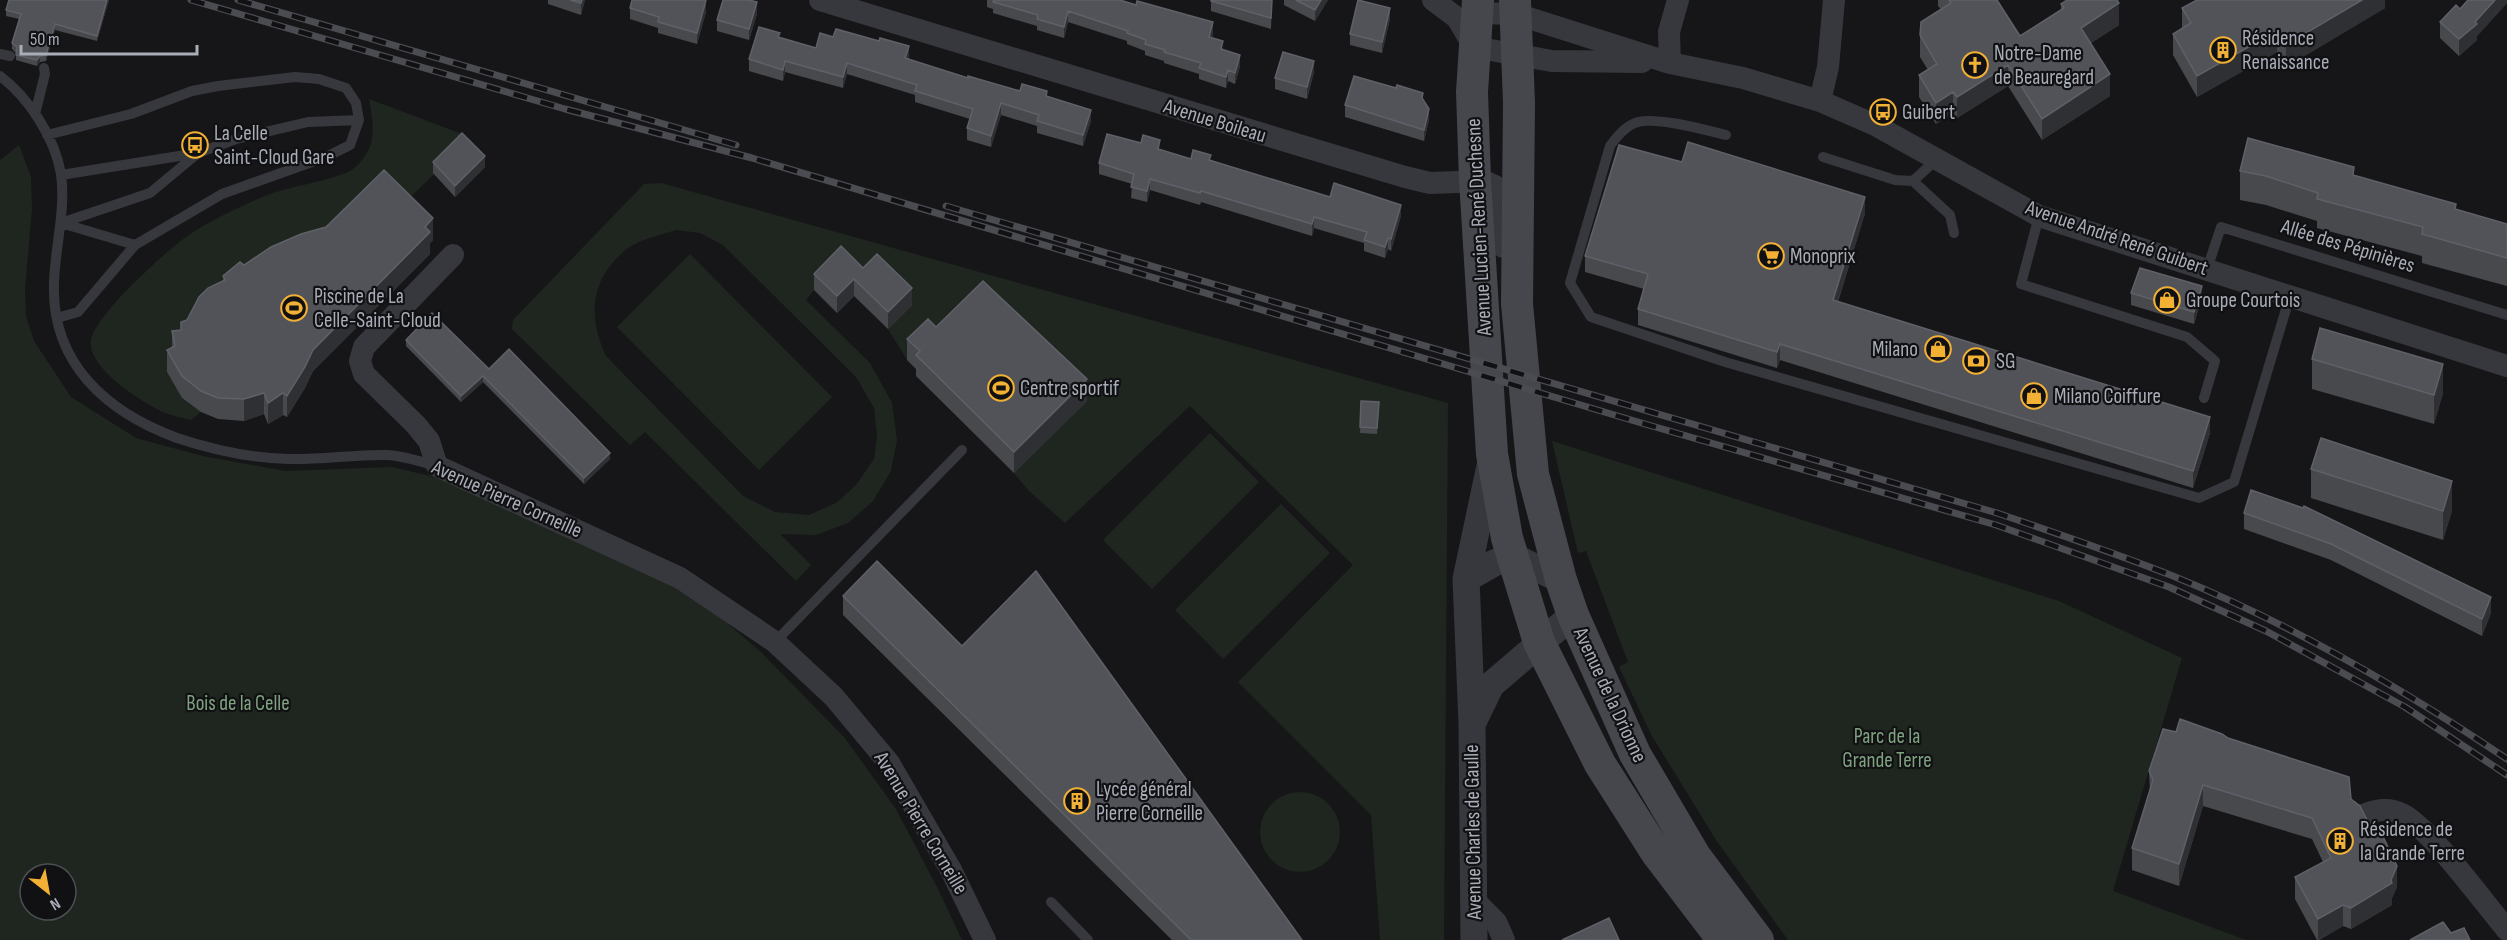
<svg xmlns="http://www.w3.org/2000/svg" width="2507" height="940" font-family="'Sofia Sans Condensed',sans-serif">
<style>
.green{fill:#1e261f;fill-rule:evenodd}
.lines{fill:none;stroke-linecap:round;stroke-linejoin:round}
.service{stroke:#37383d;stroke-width:10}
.minor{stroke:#37383d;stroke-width:22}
.tertiary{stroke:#37383d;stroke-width:27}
.secondary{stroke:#45474d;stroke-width:32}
.rail-casing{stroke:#4a4c52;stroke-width:7}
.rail{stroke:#111113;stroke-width:4.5;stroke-dasharray:14;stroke-linecap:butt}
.wall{fill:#47494d}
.shaded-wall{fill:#2f3033}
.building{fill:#525359;stroke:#5f6168;stroke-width:1.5}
.labels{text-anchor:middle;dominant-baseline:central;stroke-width:4.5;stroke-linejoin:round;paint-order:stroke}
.poi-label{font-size:21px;fill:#a8adb8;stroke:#111113;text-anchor:start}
.street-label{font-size:21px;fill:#a8adb8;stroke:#111113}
.park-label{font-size:21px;fill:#7fa381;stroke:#111113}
</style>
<rect width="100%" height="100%" fill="#161618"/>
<path class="green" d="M369 99 462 134 453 156 400 207 167 372 182 398 201 412 191 420C183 418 173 416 165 413 143 403 86 367 91 340 96 314 164 253 186 237 203 225 223 215 242 206 254 201 267 194 280 191 295 186 344 177 353 169 378 148 374 128 369 99Z
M19 145 31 177 32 209 25 289 26 316 34 341 71 397 136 438 203 456 285 471 392 467 464 484 679 582 761 652 844 737 896 809 938 889 962 940H0V160ZM30 874H66V910H30Z
M661 183 1448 403 1444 940H1380L1371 815 1238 682 1353 565 1190 406 1065 523 1029 491 1014 473 1086 400 907 360 888 329 911 305 877 271 814 290 806 300 870 363 892 403 897 440 891 471 873 501 848 523 816 535 780 534 811 565 796 581 645 432 630 445 512 329 513 320 644 184ZM676 230 700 233 723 245 856 377 874 408 877 437 874 459 856 485 836 503 809 515 775 512 743 496 606 356C589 319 589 283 621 254 635 240 658 236 676 230Z
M690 254 832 397 759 470 617 327Z
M1210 433 1259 482 1152 589 1103 540Z
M1552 441 2059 601 2182 658 2113 891 2246 940H1788L1716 840 1652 736 1619 667 1628 662 1586 551 1578 553Z
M1281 504 1330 553 1223 659 1175 610Z
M1260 832a40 40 0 1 1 80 0a40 40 0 1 1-80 0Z"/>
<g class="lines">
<path class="service" d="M0 54 10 56
M0 76C29 98 55 138 61 174 66 210 55 247 54 283 51 364 107 412 177 438 213 450 251 458 288 459 322 460 355 454 388 455 405 456 421 462 437 466
M35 114 45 74 44 68
M47 135 131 114 192 91 218 86 295 77 319 79 346 88 356 103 359 120 350 145 326 157 222 194 135 245 78 312 57 318
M1726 135C1705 130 1659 117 1638 122 1627 125 1617 136 1610 146L1570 283 1591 317 1725 362 2199 498 2234 482 2290 296
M1823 157 1895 180 1913 181
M1937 159 1913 181 1950 215 1954 233
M61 175 198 153 236 139 308 122 359 120
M2039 216 2021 284 2187 337 2215 361 2204 398
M61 223 150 193 197 154
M61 223 135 245
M2207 269 2221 227 2507 315
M775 642 962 450
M1051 902 1088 940"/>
<path class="minor" d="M820 0 1405 177 1430 183 1484 181 1495 186 1501 196 1503 247
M1433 0 1457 18 1474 47 1552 61 1642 62
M1477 13 1516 14 1670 63 1743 78 1820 101 1875 125 2039 216 2507 366
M1670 63 1669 32 1678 0
M1820 101 1828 67 1834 0
M453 255 364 347 360 361 364 374 416 425 429 441 437 466 680 578 775 642 834 697 889 763 951 870 985 940
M2363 815C2376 810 2388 807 2402 814 2429 827 2485 904 2507 930
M1475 901 1496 922 1504 940"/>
<path class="tertiary" d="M1466 579 1494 563 1512 556 1561 580
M1474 720 1491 685 1573 615
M1474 940 1472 724 1466 579 1491 461"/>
<path class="secondary" d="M1478 0 1472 92 1475 180 1492 454 1507 538 1539 642 1600 764 1656 852 1723 940
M1515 0 1519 103 1517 304 1533 474 1561 580 1573 615 1635 754 1695 856 1758 940"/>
<g class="rail-casing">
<path id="rail" d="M191 0 565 109 752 158 1638 422 1996 525 2169 587 2266 631 2405 707 2507 775
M238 0 736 145
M946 206 1997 513C2056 533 2115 553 2173 576 2291 624 2402 688 2507 759"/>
</g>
<use href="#rail" class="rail"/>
</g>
<path class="wall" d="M9 0H109L97 41 55 30 46 61 40 62 37 66 16 60V53L12 49V43L19 19 6 16V10Z
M548 0H585L581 15 548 4Z
M987 0H1120L1213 33 1212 38 1240 66 1235 84 1228 81 1226 88 1199 79V74L1164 63V61L1145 55V51L1127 44V41L1068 22 1064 38 1037 30V26L993 13V9L987 7Z
M1211 0H1272L1271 29 1211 11Z
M1284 0H1328L1315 21 1284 5Z
M1938 0H1997L2020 36 2061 10V4L2119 25 2091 43 2110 96 2042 140 2008 86 1957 118 1953 113 1936 124 1919 97V75L1928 70 1920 57V35L1941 9 1938 6Z
M2385 0V8L2286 67 2277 52 2197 97 2173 55V34L2182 28V8Z
M2507 0V3L2477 36V40L2459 56 2440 38V22L2460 9Z
M630 8 706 12 697 44 658 33V28L630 19Z
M757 14 749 40 717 31V20Z
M1390 19 1382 53 1350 45V34Z
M780 38 816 48 909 58 908 59 968 78 1047 97 1091 121 1083 146 1037 133V126L1001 115 991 147 967 140V128L970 119 915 102V95L847 74 843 88 785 72 783 81 749 71V59Z
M1314 72 1307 99 1275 89V78Z
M1423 100 1429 120 1424 141 1345 117V105Z
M1160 149 1191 159 1211 161 1330 197 1401 216 1391 251 1388 249 1385 258 1364 251V243L1314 228 1312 236 1201 202 1200 205 1150 190 1147 202 1131 198 1132 184 1099 174V163Z
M433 162 485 167 455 197 433 173Z
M2240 171 2354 176 2456 209 2507 224V286L2422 263V256L2317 228V221L2266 205 2240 200Z
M1865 213 1838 302 2210 433 2193 488 1780 360 1777 368 1638 325V309L1644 289 1585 272V256Z
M433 240 430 243V254L313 371 305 388 287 417 283 415 268 424 264 414 244 421 218 419 201 412 182 398 167 372V350L172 348V331L181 330 187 320 223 281V276L244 265Z
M863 268 912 305 888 329 854 296 837 313 814 290V274Z
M2131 293 2202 297 2194 324 2131 305Z
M936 327 1087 401 1014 473 916 376V369L907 360V339Z
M406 340 489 369 610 459 584 484 483 382 461 402 406 346Z
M2312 359 2443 393 2434 424 2312 389Z
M1361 401 1379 402 1377 434 1360 433Z
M2311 469 2452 511 2443 540 2311 498Z
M2303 508 2491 613 2482 636 2331 560 2244 529V513Z
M843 596 962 646 1302 940H1172L843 615Z
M2176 732 2228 738 2351 799 2397 887 2392 898V905L2351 929 2343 926 2319 940H2317L2295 899V877L2323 862 2312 839 2203 806 2179 886 2132 870V848L2150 793 2149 771Z"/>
<path class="shaded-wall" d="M107 0H109L97 41V36Z
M582 0H585L581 15V3Z
M706 0V12L697 44V33Z
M1321 0H1328L1315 21V10Z
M2362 0H2385V8L2286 67V45Z
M2495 0H2507V3L2477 36V40L2459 56V39Z
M757 2V14L749 40V29Z
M2119 3V25L2081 49V28Z
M1390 8V19L1382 53V42Z
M1068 11V22L1064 38V27Z
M1213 22V33L1209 48V37Z
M55 24V30L46 61V55Z
M2277 31V52L2197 97V76Z
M909 46V58L905 69V58Z
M1240 55V66L1235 84V73Z
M40 56V62L37 66V60Z
M785 61V72L783 81V70Z
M1314 61V72L1307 99V87Z
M847 63V74L843 88V77Z
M2008 65V86L1957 118V97Z
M1228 70V81L1226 88V77Z
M2110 74V96L2042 140V119Z
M1953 92V113L1936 124V103Z
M1001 103V115L991 147V136Z
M1429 109V120L1424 141V130Z
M1091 110V121L1083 146V135Z
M485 156V167L455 197V186Z
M1150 179V190L1147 202V191Z
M1865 197V213L1833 317V300Z
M1401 205V216L1391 251V239Z
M1314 217V228L1312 236V224Z
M433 218V240L430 243V254L313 371 305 388 287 417V396L313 350Z
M1388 238V249L1385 258V247Z
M854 279V296L837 313V296Z
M2202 286V297L2194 324V312Z
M912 288V305L888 329V312Z
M1780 344V360L1777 368V352Z
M2443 364V393L2434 424V395Z
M483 376V382L461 402V396Z
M1087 379V401L1014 473V452Z
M264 393V414L244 421V399Z
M283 393V415L268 424V403Z
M2210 417V433L2193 488V471Z
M610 453V459L584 484V478Z
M2452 481V511L2443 540V511Z
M2491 597V613L2482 636V619Z
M2203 785V806L2179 886V864Z
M2397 866V887L2392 898V905L2351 929V908L2391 880Z
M2343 905V926L2318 940V919Z"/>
<path class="building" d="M9 0H107L97 36 55 24 46 55 40 56 37 60 16 55 17 47 12 43 21 14 6 10Z
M570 0H582L581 3Z
M632 0H706L697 33 658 22 659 17 630 8Z
M723 0H749L757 2 749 29 717 20Z
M994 0H1120L1136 5 1137 1 1213 22 1209 37 1223 41 1221 49 1240 55 1235 73 1228 70 1226 77 1199 68 1201 63 1164 52 1165 50 1145 44 1146 40 1127 33 1128 31 1068 11 1064 27 1037 19 1038 15 993 2Z
M1211 0H1272L1271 18 1211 1Z
M1296 0H1321L1315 10Z
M1358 0 1390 8 1382 42 1350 34Z
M1949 0H1997L2020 36 2064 8 2061 4 2067 0H2117L2119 3 2081 28 2110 74 2042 119 2008 65 1957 97 1953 92 1936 103 1919 75 1937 64 1920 35 1921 22 1951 3Z
M2197 0H2362L2286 45 2277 31 2197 76 2173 34 2191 23 2182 8Z
M2468 0H2495L2475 22 2477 24 2459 39 2440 22 2456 5 2460 9Z
M759 27 780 33 778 37 816 48 820 33 833 37 836 29 879 41 880 38 909 46 905 58 968 78V76L1020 91 1022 84 1047 91 1046 96 1091 110 1083 135 1037 121 1039 115 1001 103 991 136 967 128 973 109 915 91 917 85 847 63 843 77 785 61 783 70 749 59Z
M1283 52 1314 61 1307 87 1275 78Z
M1354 76 1396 88 1397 85 1423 93 1422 98 1429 109 1424 130 1345 105Z
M462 133 485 156 455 186 433 162Z
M1107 134 1141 143 1143 135 1160 140 1158 149 1191 159 1193 150 1211 155 1209 160 1330 197 1334 183 1401 205 1391 239 1388 238 1385 247 1364 240 1367 232 1314 217 1312 224 1201 191 1200 193 1150 179 1147 191 1131 187 1134 174 1099 163Z
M2248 138 2354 167 2353 175 2456 204 2455 209 2507 224V258L2422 234 2423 227 2317 199 2318 193 2266 176 2240 171Z
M1688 142 1865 197 1833 300 2210 417 2193 471 1780 344 1777 352 1638 309 1648 274 1585 256 1619 145 1682 162Z
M384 170 433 218 425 227 430 232 313 350 305 367 287 396 283 393 268 403 264 393 244 399 218 398 201 391 182 376 167 350 175 346 172 331 181 330V322L187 320 199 297 208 288 225 280 223 276 240 262 244 265 271 247 301 234 326 227Z
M841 246 863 268 877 254 912 288 888 312 854 279 837 296 814 274Z
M2140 268 2202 286 2194 312 2131 293Z
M983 281 1087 379 1014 452 916 355 920 351 907 339 928 319 936 327Z
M432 313 489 369 509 349 610 453 584 478 483 376 461 396 406 340Z
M2320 328 2443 364 2434 395 2312 359Z
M1361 401 1379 402 1377 428 1360 427Z
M2321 438 2452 481 2443 511 2311 469Z
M2251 490 2303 508 2304 506 2491 597 2482 619 2331 544 2244 513Z
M877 561 962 646 1036 571 1302 940H1191L843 596Z
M2180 719 2222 734 2228 738 2349 777 2351 799 2360 806 2368 822 2378 826 2397 866 2391 880 2392 883 2351 908 2343 905 2318 919 2295 877 2331 858 2312 818 2203 785 2179 864 2132 848 2153 780 2149 771 2163 729 2176 732Z
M1609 918 1619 940H1562Z
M2443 922 2451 933 2464 928 2470 940H2410Z"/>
<defs>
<g id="building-ring" transform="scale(1.35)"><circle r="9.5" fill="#111113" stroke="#f2b134" stroke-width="1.5"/><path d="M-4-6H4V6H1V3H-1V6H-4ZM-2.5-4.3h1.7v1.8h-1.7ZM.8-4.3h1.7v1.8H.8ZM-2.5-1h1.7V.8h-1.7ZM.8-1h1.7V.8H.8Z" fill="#f2b134"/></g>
<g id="church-ring" transform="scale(1.35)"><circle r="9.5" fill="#111113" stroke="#f2b134" stroke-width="1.5"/><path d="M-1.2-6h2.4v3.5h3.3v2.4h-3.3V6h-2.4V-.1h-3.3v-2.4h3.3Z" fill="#f2b134"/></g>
<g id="bus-ring" transform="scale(1.35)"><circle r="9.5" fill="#111113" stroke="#f2b134" stroke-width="1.5"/><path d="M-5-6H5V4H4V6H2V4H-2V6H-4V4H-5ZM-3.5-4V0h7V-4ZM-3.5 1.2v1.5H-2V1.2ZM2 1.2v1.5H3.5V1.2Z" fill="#f2b134"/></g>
<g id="supermarket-ring" transform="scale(1.35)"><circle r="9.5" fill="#111113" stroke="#f2b134" stroke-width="1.5"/><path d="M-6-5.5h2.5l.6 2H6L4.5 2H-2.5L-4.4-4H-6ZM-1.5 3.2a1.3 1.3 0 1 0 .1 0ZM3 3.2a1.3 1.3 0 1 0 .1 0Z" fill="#f2b134"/></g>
<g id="shop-ring" transform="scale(1.35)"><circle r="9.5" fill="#111113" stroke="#f2b134" stroke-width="1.5"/><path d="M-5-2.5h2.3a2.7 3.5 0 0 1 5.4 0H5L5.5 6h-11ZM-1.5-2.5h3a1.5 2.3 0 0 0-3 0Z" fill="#f2b134"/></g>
<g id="stadium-ring" transform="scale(1.35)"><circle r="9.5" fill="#111113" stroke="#f2b134" stroke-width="1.5"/><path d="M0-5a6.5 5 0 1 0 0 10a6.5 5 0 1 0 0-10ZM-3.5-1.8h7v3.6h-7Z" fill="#f2b134"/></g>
<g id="bank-ring" transform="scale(1.35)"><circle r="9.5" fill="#111113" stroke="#f2b134" stroke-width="1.5"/><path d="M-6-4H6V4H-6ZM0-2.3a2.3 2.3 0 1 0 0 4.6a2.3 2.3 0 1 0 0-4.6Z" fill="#f2b134"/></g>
</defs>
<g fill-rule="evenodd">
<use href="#building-ring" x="2223" y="50"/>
<use href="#church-ring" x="1975" y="65"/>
<use href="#bus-ring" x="1883" y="112"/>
<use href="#bus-ring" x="195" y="145"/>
<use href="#supermarket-ring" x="1771" y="256"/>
<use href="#shop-ring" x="2167" y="300"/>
<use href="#stadium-ring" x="294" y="308"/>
<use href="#shop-ring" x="1938" y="349"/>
<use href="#bank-ring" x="1976" y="361"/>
<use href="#stadium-ring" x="1001" y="388"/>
<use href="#shop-ring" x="2034" y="396"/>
<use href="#building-ring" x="1077" y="801"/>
<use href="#building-ring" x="2340" y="841"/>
</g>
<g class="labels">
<g class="poi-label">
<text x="2242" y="38">Résidence<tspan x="2242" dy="24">Renaissance</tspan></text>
<text x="1994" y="53">Notre-Dame<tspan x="1994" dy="24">de Beauregard</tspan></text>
<text x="1902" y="112">Guibert</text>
<text x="214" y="133">La Celle<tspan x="214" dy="24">Saint-Cloud Gare</tspan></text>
<text x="1790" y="256">Monoprix</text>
<text x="314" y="296">Piscine de La<tspan x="314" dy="24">Celle-Saint-Cloud</tspan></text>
<text x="2186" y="300">Groupe Courtois</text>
<text x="1918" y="349" text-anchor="end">Milano</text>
<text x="1996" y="361">SG</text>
<text x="1020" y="388">Centre sportif</text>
<text x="2054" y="396">Milano Coiffure</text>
<text x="1096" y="789">Lycée général<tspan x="1096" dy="24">Pierre Corneille</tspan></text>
<text x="2360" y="829">Résidence de<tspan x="2360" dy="24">la Grande Terre</tspan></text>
</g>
<g class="street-label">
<text transform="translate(1215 121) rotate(17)">Avenue Boileau</text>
<text transform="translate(1479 227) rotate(-93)">Avenue Lucien-René Duchesne</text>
<text transform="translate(2117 238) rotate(19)">Avenue André René Guibert</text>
<text transform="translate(2348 246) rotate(17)">Allée des Pépinières</text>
<text transform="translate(507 499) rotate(24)">Avenue Pierre Corneille</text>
<text transform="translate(1610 695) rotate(65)">Avenue de la Drionne</text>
<text transform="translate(921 823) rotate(59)">Avenue Pierre Corneille</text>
<text transform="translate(1473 832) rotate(-91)">Avenue Charles de Gaulle</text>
</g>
<g class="park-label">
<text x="238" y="703">Bois de la Celle</text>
<text x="1887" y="736">Parc de la<tspan x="1887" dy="24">Grande Terre</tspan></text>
</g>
</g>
<g transform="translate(48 892) rotate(149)"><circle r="28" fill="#111113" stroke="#4d4f55" stroke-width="1.5"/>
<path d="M0-4.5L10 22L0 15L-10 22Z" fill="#f2b134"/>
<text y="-9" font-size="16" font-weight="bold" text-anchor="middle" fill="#a8adb8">N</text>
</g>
<path d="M21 45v9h176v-9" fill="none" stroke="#a8adb8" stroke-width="3"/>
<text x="30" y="45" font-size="18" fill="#a8adb8" stroke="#111113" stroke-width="4.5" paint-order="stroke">50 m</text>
</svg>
